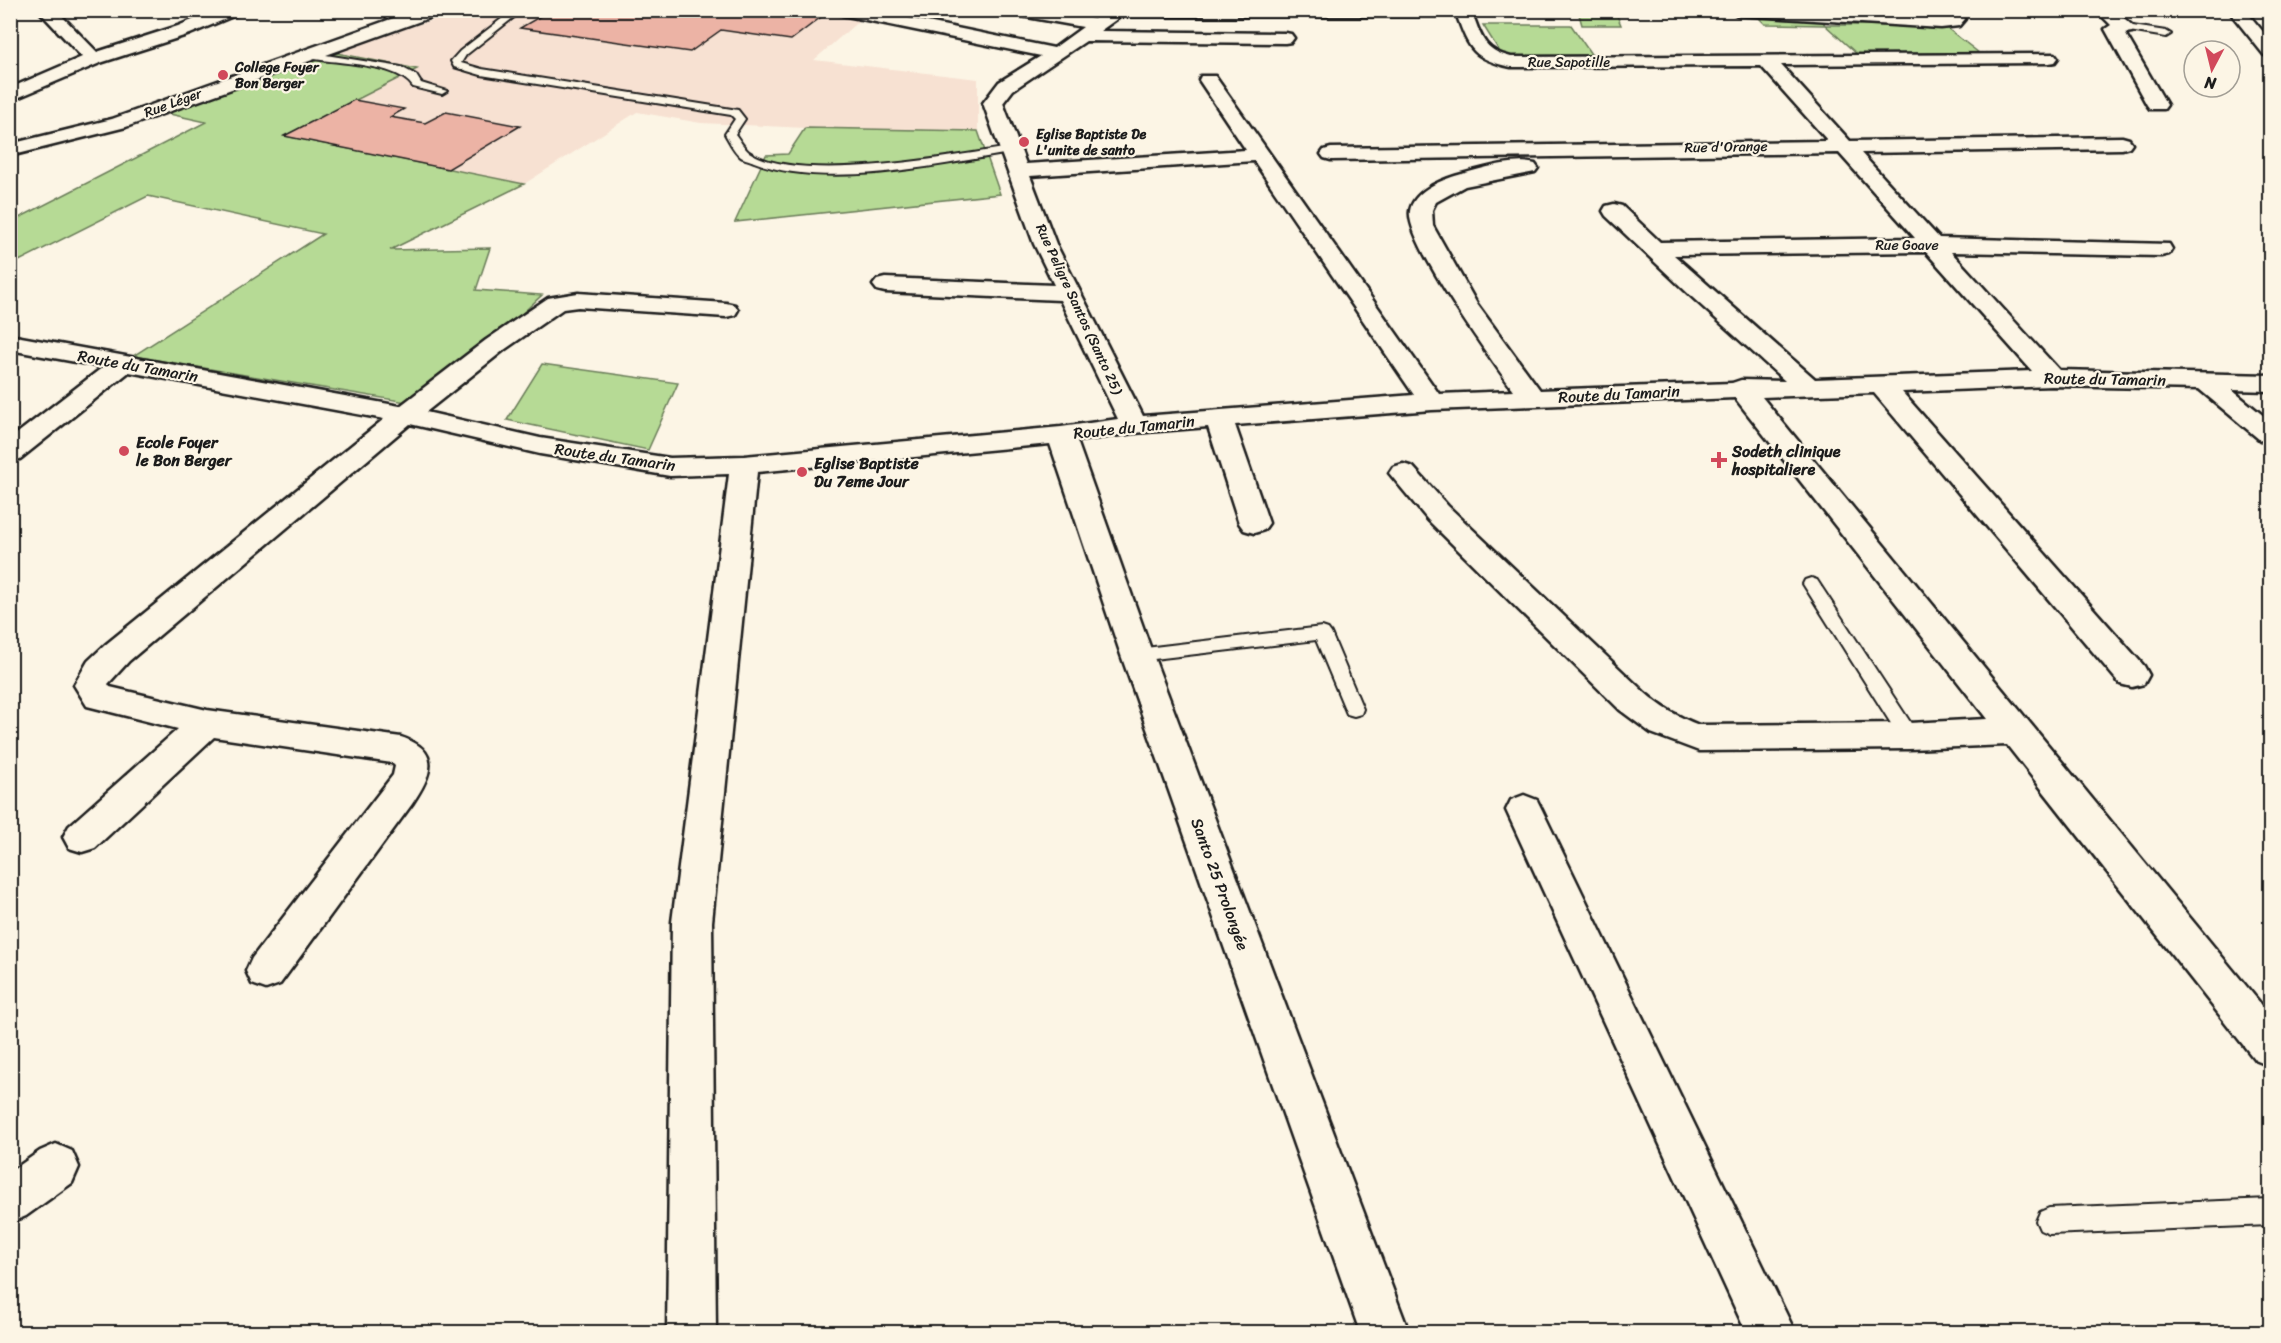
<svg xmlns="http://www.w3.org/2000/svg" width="2281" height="1343" font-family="Sriracha,sans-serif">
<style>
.built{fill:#f7e1d2}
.green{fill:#b6da95;stroke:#697b58;stroke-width:1.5}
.building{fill:#ecb3a5;stroke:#1c1c1c;stroke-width:1.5}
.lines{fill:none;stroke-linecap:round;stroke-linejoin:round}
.service-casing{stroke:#1c1c1c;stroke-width:4}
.minor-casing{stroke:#1c1c1c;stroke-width:5}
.tertiary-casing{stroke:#1c1c1c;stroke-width:5}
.service{fill:#fcf5e5;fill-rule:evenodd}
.minor{fill:#fcf5e5;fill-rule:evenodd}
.tertiary{fill:#fcf5e5;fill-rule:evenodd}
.poi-dot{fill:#d1495b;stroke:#fcf5e5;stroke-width:2}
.labels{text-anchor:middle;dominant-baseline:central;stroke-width:4.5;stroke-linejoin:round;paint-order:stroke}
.far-street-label{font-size:14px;fill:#1c1c1c;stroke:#fcf5e5}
.far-poi-label{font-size:14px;font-weight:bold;fill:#1c1c1c;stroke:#fcf5e5;text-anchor:start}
.street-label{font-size:16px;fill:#1c1c1c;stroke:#fcf5e5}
.poi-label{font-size:16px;font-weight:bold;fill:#1c1c1c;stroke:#fcf5e5;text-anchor:start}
</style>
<rect width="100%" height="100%" fill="#fcf5e5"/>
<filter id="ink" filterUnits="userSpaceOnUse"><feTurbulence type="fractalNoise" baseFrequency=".0167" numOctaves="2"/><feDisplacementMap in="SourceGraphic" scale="12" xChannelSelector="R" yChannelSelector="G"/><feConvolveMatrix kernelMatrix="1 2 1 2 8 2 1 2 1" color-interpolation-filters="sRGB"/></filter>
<g filter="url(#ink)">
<path class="built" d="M461 11H820L861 19 814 60 978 79V131L805 128 701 123 637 112 524 184 284 136 416 69 332 52Z"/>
<path class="green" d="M1578 11H1615L1621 25H1582Z
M1754 13 1819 15 1825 25H1943L1979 53 1857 54 1825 25 1765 24Z
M1483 25H1571L1593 57H1503Z
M332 52 417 69 285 136 524 184 390 250 490 248 476 290 542 295 424 405 133 356 323 234 148 196 11 265V222L206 122 156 111Z
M805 128 978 131 1000 194 735 222 766 155 788 154Z
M542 364 678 383 648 450 507 420Z"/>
<path class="building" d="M551 10H798L825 14 791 40 721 30 690 52 520 28Z
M354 100 404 109 390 117 425 123 446 112 520 126 448 169 284 136Z"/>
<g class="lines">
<g class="service-casing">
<path id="service" d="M513 10H523L466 55 461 63 482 69 738 110 745 119 735 134C739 139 744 148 749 152 798 185 952 156 1010 147L1016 150 1010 153C936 165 824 190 754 162 750 160 744 159 741 157 734 152 729 141 725 134L735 119 731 115 481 75 454 67 451 61 460 51Z
M2126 25 2166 31 2171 34 2166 37 2123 30 2121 28Z
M307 52 401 67 416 75 421 83 447 91 442 94 413 87C397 62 333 64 304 57V53Z
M1811 578 1817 580 1916 731 1918 736 1916 741 1909 743 1902 741 1803 584 1805 580Z
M1322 627 1328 629 1331 633 1363 709 1361 714 1354 716 1347 714 1316 640 1137 661 1131 660 1128 655 1131 650 1137 649Z
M2270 1199V1225L2049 1234 2040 1230 2036 1221 2040 1212 2049 1208Z"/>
</g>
<g class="minor-casing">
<path id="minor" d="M38 10H56L97 52 178 26 216 10H240L238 14 190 34 100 63 10 101V88L82 57Z
M834 10H869L1054 48 1083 27 1016 15 1008 10H1046L1094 19 1106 10H1471C1481 35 1482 50 1511 57L2055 54 2058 58 2055 62 2049 63 1781 65 1850 141 2122 137 2129 139 2132 143 2129 147 2122 149 1861 153 1939 238 2169 244 2172 249 2169 254 2161 256 1951 252 2059 370 2270 375V391L2232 390 2270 421V442L2260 440 2199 389 2052 386 1902 392 2144 666 2149 675 2144 684 2132 687 2120 684 1874 393 1762 397 2270 1015V1066L2255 1060 2007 745 1909 749 1699 751 1651 733 1620 710 1428 520 1389 473 1393 467 1403 464 1413 467 1448 506 1644 692C1661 707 1678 717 1699 725L1909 723 1987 719 1735 398 1432 410 1235 425 1269 523 1264 530 1254 533 1244 530 1239 523 1208 427 1134 433 1077 441 1153 655 1409 1332H1360L1121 655 1050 444 757 472 712 922 716 1332H667L672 922 729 474 670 476 540 454 410 424 129 661 108 684 110 687 207 710 401 737C443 751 431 776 412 804L280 984 266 989 252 984 246 971 252 958 386 784 393 775 395 766 392 763 214 737 95 848 82 852 69 848 63 837 69 826 178 729 87 706 74 685 88 661 105 645 384 419 129 372 20 459 10 461V439L103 367 10 350V335L400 406 486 340 548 298 578 293 726 303 735 305 738 310 735 315 726 317 578 307 563 309 504 350 426 412 540 438 670 458 744 456 1061 427 1118 419 1060 300 885 292 877 290 873 285 877 280 885 278 1054 285 1034 244 983 103 999 82 1041 56 842 15ZM1121 16H1457C1469 50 1474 59 1511 67L1761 66 1828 141 1331 148 1324 150 1321 154 1324 158 1331 160 1839 153 1915 238 1660 242 1622 206 1614 204 1606 206 1603 211 1606 216 1693 298 1785 381 1741 380 1732 383 1540 390 1477 304 1433 226 1432 210 1436 202 1465 186 1535 172 1538 168 1535 164C1513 158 1477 170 1455 176 1439 181 1413 192 1410 211 1405 241 1493 362 1514 391L1439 394 1215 76H1201L1199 80 1246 150 1026 164 1003 103 1013 90 1086 41 1285 43 1291 42 1294 38 1291 34 1285 33 1100 31ZM1254 161 1414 395 1143 416 1056 244 1030 176ZM1926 252 2032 371 1815 379 1674 255Z
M1729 10H1824L1941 18 1948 17 1944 10H1961L1965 19 1959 26 1941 28 1737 15Z
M2096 10H2115L2135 28 2132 32 2125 33 2167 105 2164 109H2150L2147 105 2105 29 2111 25Z
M2228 10H2245L2270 40V56L2264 55Z
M1524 795 1537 800 1542 810 1795 1332H1746L1506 810 1511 800Z
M56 1144 72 1151 79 1167 72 1183 26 1216 10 1223V1172L40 1151Z"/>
</g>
<g class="tertiary-casing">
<path id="tertiary" d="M416 10H442L440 14 126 127 10 156V144L112 119Z"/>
</g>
<use href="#service" class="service"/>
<use href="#minor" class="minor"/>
<use href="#tertiary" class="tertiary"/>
</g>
</g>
<g class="poi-dot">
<circle cx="223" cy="75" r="6"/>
<circle cx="1024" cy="142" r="6"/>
<circle cx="124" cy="451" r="6"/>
<path d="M1716 451h6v6h6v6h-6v6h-6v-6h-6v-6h6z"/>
<circle cx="802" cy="472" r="6"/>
</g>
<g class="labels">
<g class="far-street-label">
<text x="1569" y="62">Rue Sapotille</text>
<text transform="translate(173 103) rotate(-20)">Rue Léger</text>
<text transform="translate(1726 147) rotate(-1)">Rue d'Orange</text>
<text x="1907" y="245">Rue Goave</text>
<text transform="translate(1079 309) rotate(65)">Rue Peligre Santos (Santo 25)</text>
</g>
<g class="far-poi-label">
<text x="235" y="67">College Foyer<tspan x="235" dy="16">Bon Berger</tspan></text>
<text x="1036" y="134">Eglise Baptiste De<tspan x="1036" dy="16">L'unite de santo</tspan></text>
</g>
<g class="street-label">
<text transform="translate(138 366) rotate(10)">Route du Tamarin</text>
<text transform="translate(2105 379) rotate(1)">Route du Tamarin</text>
<text transform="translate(1619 394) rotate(-3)">Route du Tamarin</text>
<text transform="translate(1134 427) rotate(-6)">Route du Tamarin</text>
<text transform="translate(615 457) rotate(8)">Route du Tamarin</text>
<text transform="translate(1220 884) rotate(70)">Santo 25 Prolongée</text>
</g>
<g class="poi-label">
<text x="136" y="442">Ecole Foyer<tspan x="136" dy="18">le Bon Berger</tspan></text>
<text x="1732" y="451">Sodeth clinique<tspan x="1732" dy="18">hospitaliere</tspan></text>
<text x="814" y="463">Eglise Baptiste<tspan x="814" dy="18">Du 7eme Jour</tspan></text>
</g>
</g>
<rect width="2281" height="1343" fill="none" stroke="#fcf5e5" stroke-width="36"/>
<rect x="18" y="18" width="2245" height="1307" fill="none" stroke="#1c1c1c" stroke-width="2" filter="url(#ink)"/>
<g transform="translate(2212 69) rotate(187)"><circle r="28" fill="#fcf5e5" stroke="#a29e95" stroke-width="1.5"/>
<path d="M0-4.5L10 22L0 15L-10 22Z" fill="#d1495b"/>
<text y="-9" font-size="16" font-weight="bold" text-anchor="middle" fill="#1c1c1c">N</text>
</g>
</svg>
